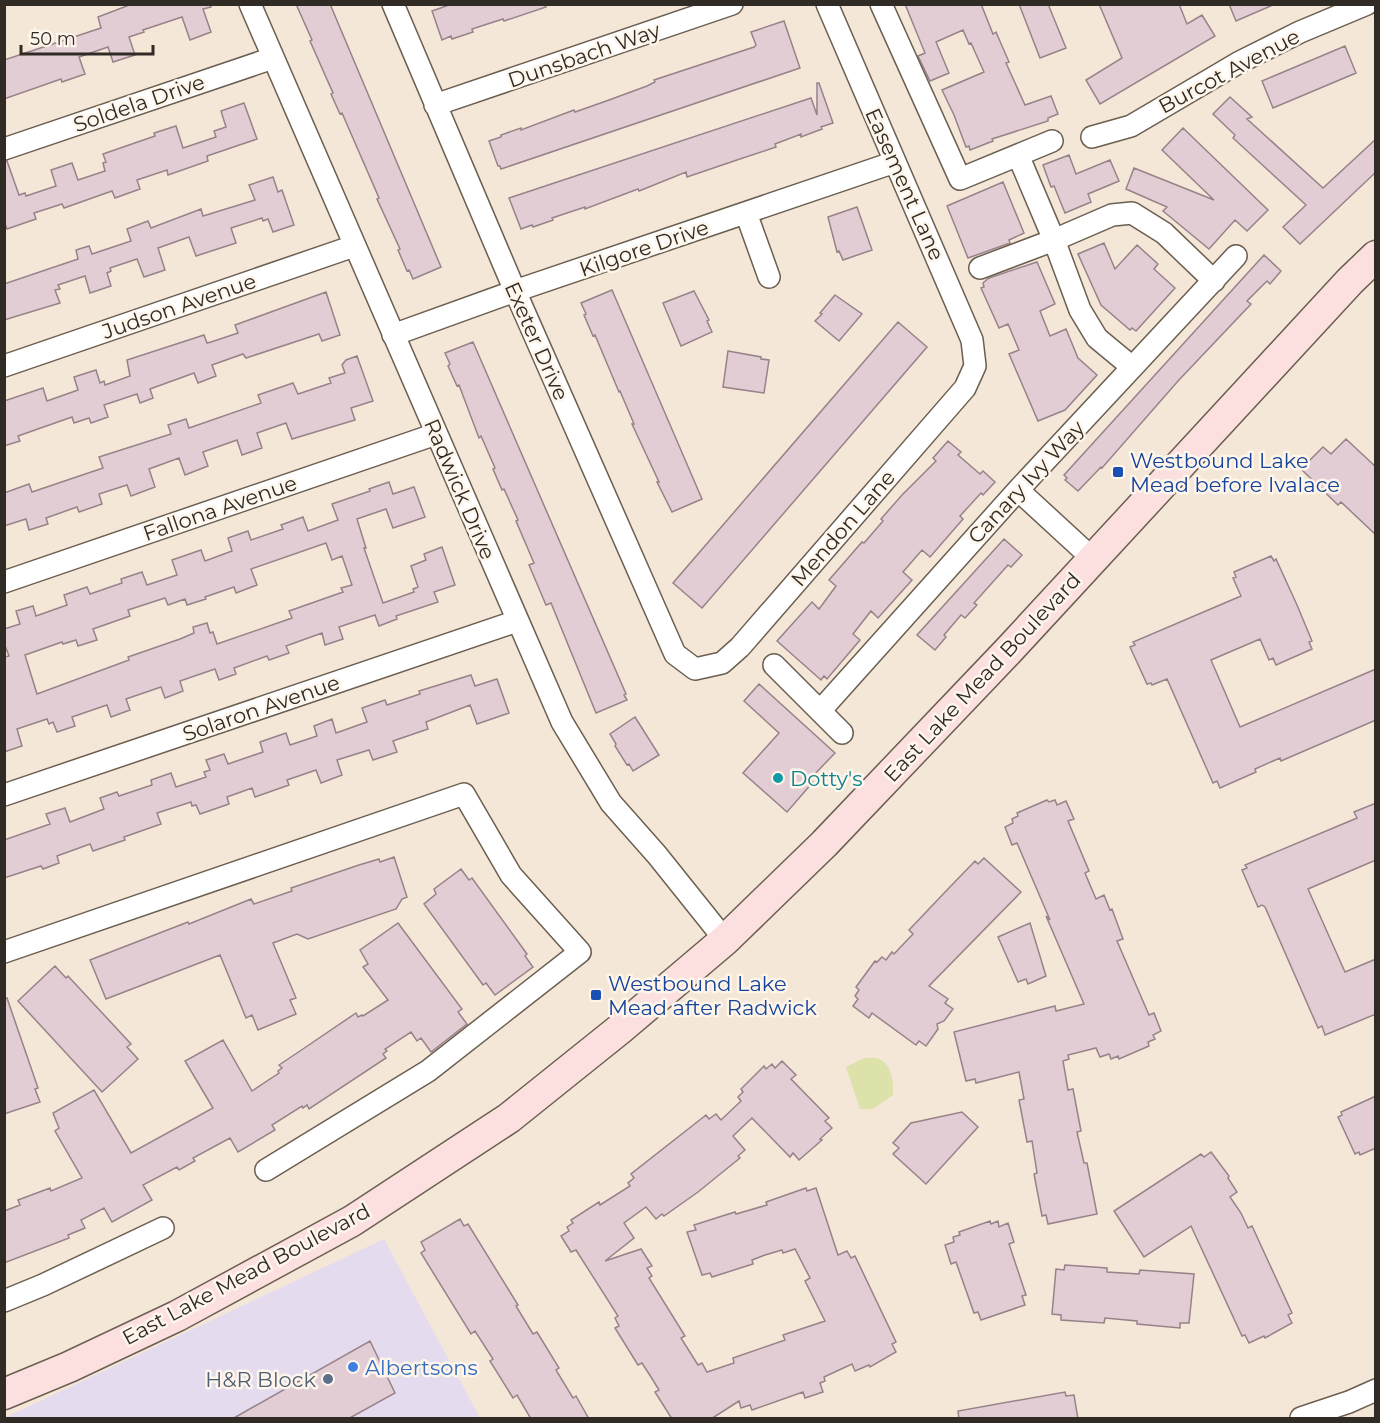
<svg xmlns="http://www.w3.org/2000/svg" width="1380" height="1423" font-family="Montserrat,sans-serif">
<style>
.commercial{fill:#e4dbef}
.green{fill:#dde1aa}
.building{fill:#e3cdd4;stroke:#978289;stroke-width:1.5;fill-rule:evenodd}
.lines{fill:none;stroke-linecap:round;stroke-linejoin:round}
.street-casing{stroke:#6b5f51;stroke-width:24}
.secondary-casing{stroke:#6b5f51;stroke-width:33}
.street{stroke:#fff;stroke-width:21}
.secondary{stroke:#fce0e0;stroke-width:30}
.transit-dot{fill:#1a4fb4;stroke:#fef5eb;stroke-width:2}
.culture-dot{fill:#0f9aa8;stroke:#fef5eb;stroke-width:2}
.shop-dot{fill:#3f7fe0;stroke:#fef5eb;stroke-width:2}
.service-dot{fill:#5c6f8a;stroke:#fef5eb;stroke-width:2}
.labels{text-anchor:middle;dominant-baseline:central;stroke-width:5;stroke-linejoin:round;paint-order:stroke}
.street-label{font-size:21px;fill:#302b25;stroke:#fef5eb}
.transit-label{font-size:21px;fill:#164399;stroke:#fef5eb;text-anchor:start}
.culture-label{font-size:21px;fill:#0d838f;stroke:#fef5eb;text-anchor:start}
.shop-label{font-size:21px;fill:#366cbe;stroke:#fef5eb;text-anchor:start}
.service-label{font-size:21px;fill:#4e5e75;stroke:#fef5eb;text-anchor:end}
</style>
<rect width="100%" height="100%" fill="#f5e7d7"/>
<path class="commercial" d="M384 1239 480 1418H4Z"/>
<path class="green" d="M864 1058C868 1058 875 1057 879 1059 892 1065 894 1083 893 1095L873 1109H860L846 1067Z"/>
<path class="building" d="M132 4H210L211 7 203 9 211 32 190 40 182 17 143 30 144 32 129 37 135 55 113 62 108 47 79 57 85 74 62 82 61 79 4 99V60L101 28 98 17Z
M296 4H330L441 267 413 279 409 270 407 271 398 250 400 249 377 199 379 198 342 113 340 114 331 94 333 93 310 41 312 40Z
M452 4H546V7L504 21 503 19 472 29 473 32 452 39 451 36 442 40 432 11Z
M905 4H981L993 34 996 32 1009 62 1006 63 1025 105 1051 96 1058 114 1048 118V121L992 139 993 141 970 150 969 146 966 147 954 115 942 90 984 72 971 43 969 44 963 30 936 42 949 73 930 81 918 56 925 53Z
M1019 4H1048L1066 48 1040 58Z
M1099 4H1179L1187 24 1202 15 1215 36 1100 104 1086 80 1122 58Z
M1229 4H1275L1236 21Z
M784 21 800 68 501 169 500 166H498L489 141 501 137V135L521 128V130L574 110 575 112 609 100 647 86 655 82 654 80 754 47 756 45 751 32Z
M1345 46 1356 73 1273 108 1262 81Z
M817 83H819L833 123 821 127 822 129 801 137V134L775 144 776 147 734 161 687 177 686 172 639 191 638 189 585 209V207L552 218 553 220 533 227 532 225 521 229 509 198 811 98 817 115Z
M1230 97 1252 117 1247 119 1323 188 1376 139V172L1300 244 1283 227 1306 205 1233 138 1235 135 1213 114Z
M244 103 257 139 207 156 208 161 168 175 167 170 137 180 140 189 115 198 112 191 64 208 62 204 34 213 36 219 7 229 4 221V162L7 161 19 195 25 193 26 196 56 186 51 170 72 163 78 180 105 171 103 163 106 162 103 154 155 136 154 133 176 126 183 148 216 137 214 131 226 127 221 111Z
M1183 128 1268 210 1247 231 1235 220 1209 249 1163 211 1167 207 1126 189 1134 168 1214 200 1162 150Z
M1069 155 1076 174 1110 160 1119 181 1088 194 1091 202 1065 213 1054 186 1051 187 1043 165Z
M273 177 278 192 282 190 294 225 273 232 268 219 263 221 262 218 231 228 236 243 196 256 189 237 158 248 165 270 144 277 137 259 110 268 111 271 107 273 111 286 90 293 85 276 58 285 60 289 55 290 60 303 4 320V284L78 259 76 250 89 246 92 254 131 241 127 229 148 221 151 228 201 209 203 216 255 200 249 185Z
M1003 182 1024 233 1009 240 1010 243 968 258 947 206Z
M857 207 872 250 843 260 839 251 837 252 828 217Z
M1104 243 1115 269 1137 245 1158 264 1154 269 1175 288 1136 331 1132 328 1130 330 1101 305 1078 254Z
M1264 255 1281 271 1270 284 1267 281 1247 301 1251 304 1178 381 1102 468 1101 467 1078 491 1065 480 1067 478 1064 475Z
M1037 262 1055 304 1040 311 1050 336 1066 329 1078 358 1097 375 1065 410 1038 421 1009 354 1019 350 1008 324 999 328 981 288 984 287 983 283 989 278Z
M612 290 702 499 672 512 657 482H659L632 424H634L620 391 619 392 595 335 593 336 584 315 586 314 581 303Z
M694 291 709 320 707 321 712 332 681 346 663 303Z
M326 292 340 335 322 341 319 334 246 358 243 354 212 365 216 376 198 383 194 373 150 389 153 398 140 403 137 394 104 405 108 417 91 423 89 418 74 423 72 417 18 436 20 441 4 446V401L43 388 47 401 78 390 74 377 96 370 100 383 104 381 105 385 130 376 127 360 204 335 207 343 211 342 238 333 235 325Z
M835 295 862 314 839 341 815 321 822 314 820 313Z
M898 322 927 347 702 608 673 583Z
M473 342 626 694 624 695 627 700 596 713 551 603 546 605 529 565 534 563 516 521 518 520 504 489 502 490 493 469 495 468 481 436 479 438 459 385 457 386 448 366 450 364 445 353Z
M728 351 761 357V359L769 360 764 393 723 387Z
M357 356 373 401 351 408 355 420 292 439 286 423 257 433 262 448 242 455 237 440 203 452 208 466 185 475 179 458 149 469 155 487 131 496 127 485 99 494 102 504 79 512 77 507 46 518 48 524 29 530 26 519 4 526V493L29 484 32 492 103 468 99 457 171 434 168 425 186 419 189 428 261 403 258 395 293 383 298 394 331 383 329 378 345 373 342 365 346 360Z
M1346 439 1376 467V535L1341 502 1338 505 1301 469 1323 447 1331 454Z
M948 441 961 452 958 455 980 474 983 471 995 482 983 495 981 493 960 516 963 519 930 557 922 550 903 572 912 580 878 618 871 611 853 634 860 640 827 679 824 676 821 680 777 641 812 602 819 609 836 586 829 580 862 542 864 543 883 521 881 519 902 495 936 461 933 458Z
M389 482 393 494 414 487 425 517 393 528 386 509 357 519 366 548H364L383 603 414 592 413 589 418 587 411 566 426 560 424 554 442 547 455 585 434 592 438 602 396 616 397 619 379 626 375 615 339 627 343 639 325 645 322 633 286 646 289 653 269 660 267 656 234 668 236 674 219 680 215 669 180 681 183 691 165 698 161 687 126 699 130 710 111 717 107 705 72 717 75 726 57 732 53 722 49 724 47 719 17 729 22 746 4 752V657L9 656 4 643V629L20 624 16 611 33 606 36 616 67 605 64 595 87 587 90 594 122 583 121 579 142 572 147 585 177 575 172 560 201 550 205 561 232 551 228 538 248 531 251 540 283 529 281 525 303 517 308 531 338 520 332 504 370 491 369 489ZM326 543 332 560 342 556 352 585 341 588 343 592 289 611 292 618 217 644 213 632 210 633 207 623 193 627 194 633 180 639 128 657 129 660 37 694 25 655 62 642 63 644 76 640 78 646 97 640 93 629 130 616 128 610 165 598 168 605 185 599 187 605 206 599 205 597 234 587 236 593 257 585 251 569Z
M1004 539 1022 555 1011 567 1008 565 974 603 977 605 965 618 961 615 944 635 946 637 935 650 917 635Z
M1271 556 1274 561 1276 559 1297 605 1312 641 1309 642 1312 649 1276 665 1273 658 1269 660 1260 639 1211 660 1240 727 1376 669V720L1281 761 1280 758 1255 769 1256 772 1220 788 1217 781 1213 783 1167 679 1152 685 1151 683 1147 684 1130 647 1135 645 1133 642 1241 596 1233 578 1236 577 1234 572Z
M471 675 475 686 497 679 509 713 477 724 470 705 426 722 428 729 393 741 397 752 373 760 369 750 337 760 342 775 321 783 316 770 287 780 289 785 255 797 252 788 227 797 229 804 200 814 196 805 192 806 191 802 157 813 161 824 124 837 125 840 93 851 90 844 57 856 59 863 43 869 41 866 4 878V840L50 824 46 814 65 808 70 822 104 809 100 798 117 792 119 796 152 785 151 780 171 773 176 787 206 777 204 772 210 770 206 760 224 754 228 764 263 752 260 742 286 733 290 745 317 736 314 726 332 719 336 733 367 722 362 708 385 700 387 705 420 694 419 691Z
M759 684 835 753 810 779 813 782 787 812 743 773 779 733 744 701Z
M635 717 659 755 633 771 629 764 627 765 615 746 616 744 610 734Z
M1047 800 1049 802 1055 800 1057 805 1066 801 1074 819 1068 821 1089 871 1085 873 1096 899 1104 895 1110 910 1112 909 1123 939 1117 941 1149 1015 1154 1013 1161 1031 1153 1035 1155 1039 1148 1042 1149 1046 1119 1059 1118 1056 1111 1059 1109 1054 1100 1057 1096 1048 1068 1055 1069 1059 1063 1061 1068 1090 1073 1089 1081 1131 1077 1132 1084 1163H1087L1097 1214 1048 1224 1046 1215 1042 1216 1034 1174 1037 1173 1032 1141 1027 1142 1019 1100 1024 1099 1019 1072 976 1083 975 1079 966 1081 954 1032 1055 1006 1056 1011 1084 1004 1046 916 1050 920 1017 843 1012 845 1005 827 1013 823 1012 819 1018 816 1017 813Z
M1376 803V860L1308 889 1345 972 1376 959V1014L1325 1035 1322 1026 1318 1028 1265 907 1262 905 1258 907 1242 870 1247 868 1245 865 1357 818 1354 812Z
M394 857 407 897 402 899 396 909 308 939 297 934 273 943 296 998 290 1000 296 1014 258 1030 252 1015 246 1018 220 955 106 999 90 960 188 922 189 924 251 899 254 904 292 891 291 888 359 865 379 859 380 862Z
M984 858 1021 892 929 986 948 999 945 1003 953 1009 944 1021 937 1024 938 1029 926 1046 919 1041 916 1045 872 1013 869 1018 853 1006 858 999 855 996 859 990 856 987 875 961 877 962 882 957 886 960 892 952 894 954 913 934 909 930 947 890 975 861 978 864Z
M461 869 469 880 472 878 527 954 525 956 533 967 495 995 486 983 483 985 424 904 436 894 434 889Z
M398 923 462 1009 458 1012 467 1024 431 1052 421 1038 417 1041 411 1032 385 1049 387 1051 383 1054 386 1058 309 1109 307 1105 303 1108 302 1106 272 1125 275 1130 238 1152 230 1138 193 1158 195 1161 179 1170 177 1167 143 1185 152 1200 112 1222 104 1208 81 1220 85 1228 68 1235 69 1238 4 1263V1211L20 1205 18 1200 50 1188 51 1191 82 1178 55 1131 59 1128 53 1113 94 1090 131 1153 213 1108 185 1061 223 1040 252 1091 279 1073 278 1071 282 1068 279 1065 297 1053 356 1013 358 1017 362 1015 363 1016 388 1000 363 967 368 964 360 950Z
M1030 923 1046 976 1028 984 1026 979 1018 982 998 937Z
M55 966 66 978 68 976 131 1044 127 1047 138 1059 102 1092 18 1001Z
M7 998 38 1088 35 1089 40 1102 4 1114V999Z
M782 1061 796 1075 791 1079 829 1118 825 1121 832 1128 820 1139 822 1140 799 1160 793 1153 790 1157 752 1118 733 1136 745 1150 738 1156 740 1158 698 1192 664 1216 662 1214 656 1219 646 1207 624 1223 634 1238 605 1261 641 1249 652 1266 647 1268 652 1276 649 1278 685 1336 681 1338 698 1365 702 1363 707 1372 734 1363 733 1358 785 1340 783 1335 825 1321 805 1281 810 1278 795 1249 783 1253 782 1250 765 1255 752 1260 753 1264 712 1277 710 1273 702 1275 687 1232 696 1230 694 1225 735 1212 736 1214 767 1205 766 1202 806 1188 807 1191 816 1188 838 1255 847 1251 851 1258 855 1256 896 1342 892 1344 896 1352 870 1367 869 1365 855 1371 852 1364 824 1377 825 1381 820 1383 823 1392 805 1398 803 1392 752 1410 750 1405 741 1408 739 1401 711 1419H672L655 1392 659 1390 651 1377 642 1363 638 1365 615 1328 619 1326 615 1318 618 1316 576 1250 571 1252 561 1236 569 1231 567 1227 573 1223 571 1220 599 1202 600 1205 630 1186 628 1183 634 1178 631 1174 706 1115 709 1119 716 1114 721 1120 741 1101 738 1097 743 1092 741 1089 764 1066 766 1069 772 1064 775 1068Z
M1376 1096V1148L1360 1155 1359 1152 1355 1154 1338 1117 1342 1115 1341 1112Z
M962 1112 978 1127 926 1184 893 1154 899 1148 893 1143 911 1123Z
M1211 1152 1229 1176 1228 1178 1237 1192 1230 1197 1241 1213 1248 1228 1252 1226 1292 1313 1288 1315 1292 1323 1265 1338 1264 1336 1249 1343 1245 1335 1242 1336 1191 1226 1144 1257 1114 1211 1201 1154 1204 1157Z
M460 1219 464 1226 468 1224 518 1305 516 1306 533 1334 537 1332 559 1368 556 1370 573 1398 576 1396 589 1419H531L517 1395 513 1398 490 1361 493 1359 475 1331 471 1334 421 1253 425 1250 421 1242Z
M990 1221 991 1224 998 1221 999 1227 1008 1223 1014 1242 1009 1244 1026 1295 1022 1296 1025 1305 981 1320 978 1312 974 1313 956 1262 951 1264 945 1245 954 1242 953 1237 960 1235 959 1232Z
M1065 1265 1107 1268V1272L1139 1274 1140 1270 1194 1274 1189 1323H1180V1328L1137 1324V1321L1105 1318 1104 1323 1061 1320V1315L1052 1314 1056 1269 1064 1270Z
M370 1341 395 1393 348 1419H232Z
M1065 1392 1066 1396 1074 1395 1078 1419H959L958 1411Z"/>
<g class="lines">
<g class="street-casing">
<path id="street" d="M250 4 562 722 611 803 657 855 725 940
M393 4 515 291 675 654 695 669 722 663 740 647 965 388 975 366 972 340 827 4
M881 4 960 179 1052 141
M435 105 732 4
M1092 137 1131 126 1238 63 1300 32 1367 4
M4 149 273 58
M1018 155 1054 240 1080 310 1097 338 1132 367
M746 213 769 277
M980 268 1054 240 1112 215 1132 213 1164 233 1214 281
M393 335 515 291 895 162
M4 366 354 246
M1018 490 1093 559
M4 582 436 434
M774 665 842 733
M820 711 1018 490 1236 256
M4 795 517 621
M4 952 464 794 511 875 580 952 428 1071 266 1170
M4 1301 43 1285 163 1228
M1301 1418 1349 1402 1376 1390"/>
</g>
<g class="secondary-casing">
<path id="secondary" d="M4 1394 69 1367 177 1316 352 1221 509 1118 620 1029 725 940 824 844 1009 650 1350 281 1376 256"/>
</g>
<use href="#street" class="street"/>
<use href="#secondary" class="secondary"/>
</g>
<g class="transit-dot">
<rect x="1112" y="466" width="12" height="12" rx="3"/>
<rect x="590" y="989" width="12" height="12" rx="3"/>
</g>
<circle class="culture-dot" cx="778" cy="778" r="6"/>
<circle class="shop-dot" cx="353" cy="1367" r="6"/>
<circle class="service-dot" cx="328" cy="1379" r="6"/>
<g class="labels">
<g class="street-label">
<text transform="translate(584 55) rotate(-19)">Dunsbach Way</text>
<text transform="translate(1229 71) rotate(-28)">Burcot Avenue</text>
<text transform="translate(139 103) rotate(-19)">Soldela Drive</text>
<text transform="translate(905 184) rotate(66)">Easement Lane</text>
<text transform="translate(644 248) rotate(-19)">Kilgore Drive</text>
<text transform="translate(179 306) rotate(-19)">Judson Avenue</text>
<text transform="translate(537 341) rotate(66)">Exeter Drive</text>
<text transform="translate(1026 482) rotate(-47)">Canary Ivy Way</text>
<text transform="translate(460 489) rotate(67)">Radwick Drive</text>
<text transform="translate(220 508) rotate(-19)">Fallona Avenue</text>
<text transform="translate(843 528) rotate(-49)">Mendon Lane</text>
<text transform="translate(982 677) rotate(-47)">East Lake Mead Boulevard</text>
<text transform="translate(261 708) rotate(-19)">Solaron Avenue</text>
<text transform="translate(246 1274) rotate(-28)">East Lake Mead Boulevard</text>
</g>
<g class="transit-label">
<text x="1130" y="460">Westbound Lake<tspan x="1130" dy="24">Mead before Ivalace</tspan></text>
<text x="608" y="983">Westbound Lake<tspan x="608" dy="24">Mead after Radwick</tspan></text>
</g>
<g class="culture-label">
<text x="790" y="778">Dotty's</text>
</g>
<g class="shop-label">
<text x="365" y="1367">Albertsons</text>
</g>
<g class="service-label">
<text x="316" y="1379">H&amp;R Block</text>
</g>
</g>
<rect width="1380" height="1423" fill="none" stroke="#302b25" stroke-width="12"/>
<path d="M21 45v9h132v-9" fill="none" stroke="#302b25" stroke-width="3"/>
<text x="30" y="45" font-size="18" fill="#302b25" stroke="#fef5eb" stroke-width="4.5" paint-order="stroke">50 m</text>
</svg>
